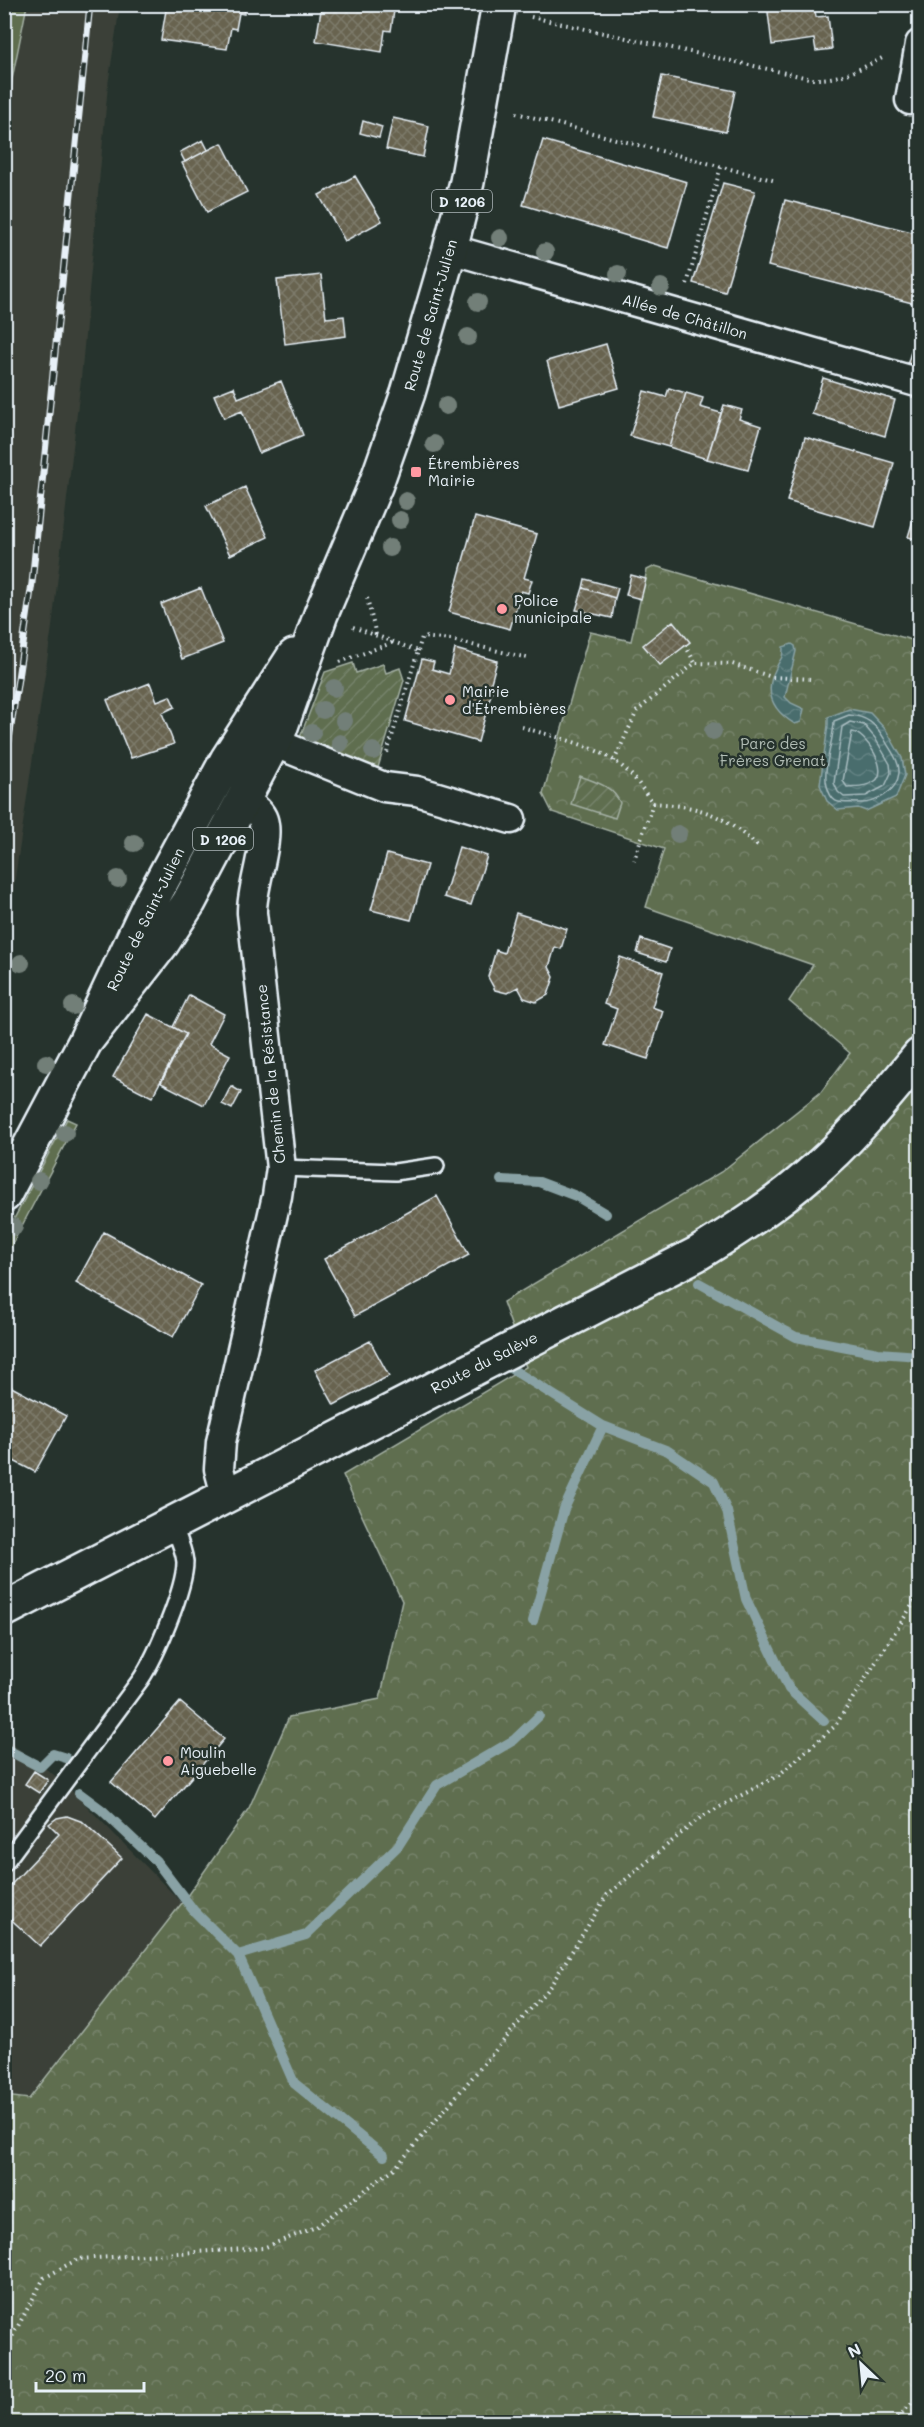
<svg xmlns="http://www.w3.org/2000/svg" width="924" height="2427" font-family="Mali,sans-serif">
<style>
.built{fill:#3a4138}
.grass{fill:#5f6e50;stroke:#a4b0a4;stroke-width:1.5}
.forest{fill:url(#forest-crowns);stroke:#a4b0a4;stroke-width:1.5}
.garden{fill:url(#garden-furrows);stroke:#a4b0a4;stroke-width:1.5}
.water{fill:url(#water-waves);stroke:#89a2a5;stroke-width:1.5}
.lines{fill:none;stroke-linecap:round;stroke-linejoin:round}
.shore{stroke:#a8bcc0;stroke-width:1.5}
.stream{stroke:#89a2a5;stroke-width:10}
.building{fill:url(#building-cross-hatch);stroke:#e8f1f8;stroke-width:1.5}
.service-casing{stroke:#e8f1f8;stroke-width:20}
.minor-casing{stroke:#e8f1f8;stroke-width:33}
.tertiary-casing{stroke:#e8f1f8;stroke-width:38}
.primary-casing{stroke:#e8f1f8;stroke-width:38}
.path{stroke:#e8f1f8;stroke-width:4;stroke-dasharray:1.5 4.5;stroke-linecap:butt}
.service{stroke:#26332d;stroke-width:15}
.minor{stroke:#26332d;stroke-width:28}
.tertiary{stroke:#26332d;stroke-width:33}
.primary{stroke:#26332d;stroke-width:33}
.rail-casing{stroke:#e8f1f8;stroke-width:7}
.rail{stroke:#26332d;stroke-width:4.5;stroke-dasharray:14;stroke-linecap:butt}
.tree{fill:#727f78}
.poi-dot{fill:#ff9aa2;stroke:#26332d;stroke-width:2}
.labels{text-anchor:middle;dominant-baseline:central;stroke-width:5;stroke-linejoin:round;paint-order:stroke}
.shield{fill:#26332d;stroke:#aeb8bb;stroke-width:1.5}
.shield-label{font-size:14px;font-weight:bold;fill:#e8f1f8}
.street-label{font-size:15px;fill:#e8f1f8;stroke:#26332d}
.poi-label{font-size:15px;fill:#e8f1f8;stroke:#26332d;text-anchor:start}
.park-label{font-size:15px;fill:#b1bdb5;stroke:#26332d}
</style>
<defs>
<pattern id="forest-crowns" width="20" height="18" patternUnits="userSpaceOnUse" patternTransform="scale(1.5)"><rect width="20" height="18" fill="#5f6e50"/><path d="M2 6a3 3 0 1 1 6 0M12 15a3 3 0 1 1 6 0" fill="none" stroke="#76836a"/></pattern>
<pattern id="garden-furrows" width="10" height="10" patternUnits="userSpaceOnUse" patternTransform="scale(1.5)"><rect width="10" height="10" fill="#5f6e50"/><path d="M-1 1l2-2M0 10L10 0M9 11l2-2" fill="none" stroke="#76836a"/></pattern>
<pattern id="water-waves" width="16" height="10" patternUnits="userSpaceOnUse" patternTransform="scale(1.5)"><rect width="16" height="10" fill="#496d6d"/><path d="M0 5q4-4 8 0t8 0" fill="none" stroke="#638283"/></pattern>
<pattern id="building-cross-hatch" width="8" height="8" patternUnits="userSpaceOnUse" patternTransform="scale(1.5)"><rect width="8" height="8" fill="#676350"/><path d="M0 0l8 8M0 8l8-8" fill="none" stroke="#7d7a6a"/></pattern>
</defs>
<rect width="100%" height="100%" fill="#26332d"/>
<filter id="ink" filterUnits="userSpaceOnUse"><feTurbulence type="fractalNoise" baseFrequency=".0167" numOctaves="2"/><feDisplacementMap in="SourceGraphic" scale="12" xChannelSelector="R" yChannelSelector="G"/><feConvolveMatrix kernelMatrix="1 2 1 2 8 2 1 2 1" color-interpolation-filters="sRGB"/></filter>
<g filter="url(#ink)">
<path class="built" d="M27 5H120L108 85 81 379 52 627 5 946 4 157 12 79Z
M5 1739 61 1780 182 1903 29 2099 5 2096Z"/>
<path class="grass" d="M5 4 27 5 12 79 5 157Z
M67 1119 76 1123 5 1258V1236Z"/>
<path class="forest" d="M655 566 919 642V2422H5V2096L29 2099 182 1903 249 1808 289 1717 380 1699 402 1601 343 1475 526 1367 503 1302 721 1172 821 1092 850 1053 789 1001 813 965 646 907 664 849 552 812 543 794 590 632 631 641 647 570Z"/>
<path class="garden" d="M353 663 356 673 383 664 386 673 400 668 404 680 377 771 299 740 325 672Z
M580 776C596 782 613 786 620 803L615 818 571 804Z"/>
<path class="water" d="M792 644 795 646 796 651 785 697 791 703 804 709 801 722 795 724C773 711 763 693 776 668 781 657 783 660 783 647Z
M849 709 870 713 886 730 902 758 905 775 896 797 866 811 858 808 838 810 827 801 820 785 828 725V717Z"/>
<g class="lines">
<path class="shore" d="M849 715C866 716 876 724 885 740 890 750 900 761 899 773 897 792 875 804 859 803 843 801 833 809 827 786 822 769 834 740 834 721Z
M850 722 864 725 875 738 890 764 891 773 885 786 866 796 844 797 838 792 834 783 842 727Z
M852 732C866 733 890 771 875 781 867 787 857 786 847 787L843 781Z"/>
<path class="stream" d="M501 1180 539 1182 576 1196 606 1214
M699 1283 796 1337 878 1353 920 1356
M510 1368 603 1426 564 1509 533 1621
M603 1426 668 1451 714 1482 727 1511 746 1599 789 1689 824 1721
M4 1748 40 1767 53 1754 66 1758
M79 1793 102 1810 156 1861 194 1911 238 1955 294 2083 384 2156
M238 1955 306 1935 398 1846 437 1785 514 1740 539 1716"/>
</g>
<path class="building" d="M167 4H246L244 14 239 13 236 29 231 28 227 49 161 40Z
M322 4H395L391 31 385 30 382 52 316 41Z
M767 4H814L816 17 828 16 832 49 816 51 814 39 772 45Z
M662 76 735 91 726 132 653 117Z
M393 118 429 126 423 157 386 149Z
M363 121 382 127 379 138 360 133Z
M203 140 208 150 185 162 180 152Z
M543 140 687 182 668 248 523 205Z
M222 143 247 192 207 212 182 163Z
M355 176 382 221 345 241 319 195Z
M723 183 755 191 725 292 693 283Z
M785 200 920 234V305L768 266Z
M321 275 326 318 344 316 346 336 285 344 277 280Z
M915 338 920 340V373L906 369Z
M606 344 619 388 559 405 547 361Z
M823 378 895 400 885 436 812 414Z
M281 381 303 435 259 453 242 411 224 418 214 395 234 387 238 398Z
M669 388 686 393 669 447 630 436 644 391 666 397Z
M686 393 703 398 700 407 721 413 707 459 669 447Z
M724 405 742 410 739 419 761 426 748 470 707 459Z
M805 437 894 463 875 527 787 501Z
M245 487 268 537 230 555 206 506Z
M920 497V540L908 537Z
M475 517 537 534 524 578 532 580 528 593 521 591 510 629 449 612Z
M631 575 646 579 641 599 626 595Z
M585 579 618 588 615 598 583 588Z
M201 588 223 643 182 659 161 604Z
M583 588 615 598 612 618 576 610Z
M673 621 690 642 660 665 643 645Z
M455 649 497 661 490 686 493 687 478 742 405 721 422 659 434 662 432 669 449 674Z
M150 683 157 701 170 696 175 707 162 713 174 744 131 758 107 700Z
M459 847 487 856 471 905 444 897Z
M387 854 427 865 411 920 371 910Z
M516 913 567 929 561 949 555 947 549 967 554 977 548 995 536 1002 524 998 518 987 507 993 495 990 488 977 496 950 504 953Z
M641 939 670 949 666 962 637 953Z
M620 957 663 972 652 1007 663 1011 648 1059 605 1045 617 1009 604 1004Z
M189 995 224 1014 209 1044 230 1055 204 1105 161 1083 186 1034 173 1027Z
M148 1014 186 1034 152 1097 113 1077Z
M231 1086 241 1092 232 1109 222 1104Z
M437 1196 469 1255 355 1316 324 1259Z
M104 1232 201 1285 173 1337 76 1283Z
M370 1341 389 1376 334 1405 315 1370Z
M4 1383 66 1416 35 1472 4 1456Z
M180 1702 224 1739 155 1820 111 1782Z
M34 1771 48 1780 39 1793 25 1784Z
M67 1816 83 1822 122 1858 40 1946 4 1913V1892L59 1834 49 1824 57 1818Z"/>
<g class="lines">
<g class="service-casing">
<path id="service" d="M281 1168 395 1172 436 1166
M4 1864 141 1679C156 1656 185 1589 185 1562 184 1549 177 1535 172 1523"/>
</g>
<g class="minor-casing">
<path id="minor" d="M910 100 920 44
M450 249 920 383
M275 743 384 787 417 791 511 819
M226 1495 219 1469 221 1442 277 1196 281 1168 252 913C251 888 270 841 263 820 260 811 251 806 244 800"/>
</g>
<g class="tertiary-casing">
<path id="tertiary" d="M4 1610 697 1254C736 1230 775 1205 810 1174 851 1140 886 1096 920 1055"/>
</g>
<g class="primary-casing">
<path id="primary" d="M85 1042 163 942 189 902 279 732 321 614 376 484 408 393 450 249 467 182 499 4
M4 1195 85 1042 149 905 227 760 294 656"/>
</g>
<path class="path" d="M531 17 813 79C839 80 861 69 884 57
M516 113 776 181
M687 284 721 167
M367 598 376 635
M353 627 418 651 387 753
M685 645 695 663
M418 651 422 637 451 640 528 658
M340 662 394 642
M522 727C556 738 600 745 626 770 637 779 644 792 653 803L634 860
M614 761 637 711 695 663 732 664 772 677 812 679
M653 803C704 807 720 813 759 847
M4 2352 44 2278 78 2259 263 2248 316 2227 396 2167 551 1985 607 1895 701 1817 779 1775 835 1726 920 1593
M894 2422 920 2394"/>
<use href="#service" class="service"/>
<use href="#minor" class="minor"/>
<use href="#tertiary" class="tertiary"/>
<use href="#primary" class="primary"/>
<g class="rail-casing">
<path id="rail" d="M4 774 32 583 90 4"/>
</g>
<use href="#rail" class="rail"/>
</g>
<g class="tree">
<circle cx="500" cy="238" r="9"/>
<circle cx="545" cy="252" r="9"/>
<circle cx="618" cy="274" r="9"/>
<circle cx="661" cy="287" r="9"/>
<circle cx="478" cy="302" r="9"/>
<circle cx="468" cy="337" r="9"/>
<circle cx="446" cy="406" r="9"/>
<circle cx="434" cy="444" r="9"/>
<circle cx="406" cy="501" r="9"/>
<circle cx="400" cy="520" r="9"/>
<circle cx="390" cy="548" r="9"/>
<circle cx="334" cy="688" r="9"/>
<circle cx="323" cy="710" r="9"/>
<circle cx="344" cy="721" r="9"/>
<circle cx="713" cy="731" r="9"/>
<circle cx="312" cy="733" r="9"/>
<circle cx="340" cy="743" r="9"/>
<circle cx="373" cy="751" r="9"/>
<circle cx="678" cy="834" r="9"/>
<circle cx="134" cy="843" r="9"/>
<circle cx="118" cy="879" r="9"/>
<circle cx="21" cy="963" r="9"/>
<circle cx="73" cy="1006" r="9"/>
<circle cx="46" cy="1063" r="9"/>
<circle cx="65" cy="1133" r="9"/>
<circle cx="39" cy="1181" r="9"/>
<circle cx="14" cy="1227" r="9"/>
</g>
</g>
<g class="poi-dot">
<rect x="410" y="466" width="12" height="12" rx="3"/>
<circle cx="502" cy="609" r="6"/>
<circle cx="450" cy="700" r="6"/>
<circle cx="168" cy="1761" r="6"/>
</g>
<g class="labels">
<g class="shield">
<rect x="432" y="190" width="60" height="22" rx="4.5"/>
<rect x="193" y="828" width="60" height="22" rx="4.5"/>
</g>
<g class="shield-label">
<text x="462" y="201">D 1206</text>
<text x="223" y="839">D 1206</text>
</g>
<g class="street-label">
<text transform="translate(430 315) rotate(-74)">Route de Saint-Julien</text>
<text transform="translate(685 316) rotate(16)">Allée de Châtillon</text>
<text transform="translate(145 919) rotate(-64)">Route de Saint-Julien</text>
<text transform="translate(270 1074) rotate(-96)">Chemin de la Résistance</text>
<text transform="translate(484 1362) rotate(-27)">Route du Salève</text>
</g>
<g class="poi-label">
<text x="428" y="463">Étrembières<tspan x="428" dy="17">Mairie</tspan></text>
<text x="514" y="600">Police<tspan x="514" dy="17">municipale</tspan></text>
<text x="462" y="691">Mairie<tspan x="462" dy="17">d'Étrembières</tspan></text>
<text x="180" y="1752">Moulin<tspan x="180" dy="17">Aiguebelle</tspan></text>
</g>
<g class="park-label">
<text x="773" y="743">Parc des<tspan x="773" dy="17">Frères Grenat</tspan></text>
</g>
</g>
<rect width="924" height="2427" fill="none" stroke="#26332d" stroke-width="24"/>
<rect x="12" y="12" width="900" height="2403" fill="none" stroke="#e8f1f8" stroke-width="2" filter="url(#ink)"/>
<g transform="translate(861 2364) rotate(334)" stroke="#26332d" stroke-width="4.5" paint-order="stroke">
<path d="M0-4.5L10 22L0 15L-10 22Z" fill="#e8f1f8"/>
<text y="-9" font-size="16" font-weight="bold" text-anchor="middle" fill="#e8f1f8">N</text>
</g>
<path d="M36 2382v9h108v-9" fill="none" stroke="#e8f1f8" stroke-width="3"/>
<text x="45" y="2382" font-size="18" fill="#e8f1f8" stroke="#26332d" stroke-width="4.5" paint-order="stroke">20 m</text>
</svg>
